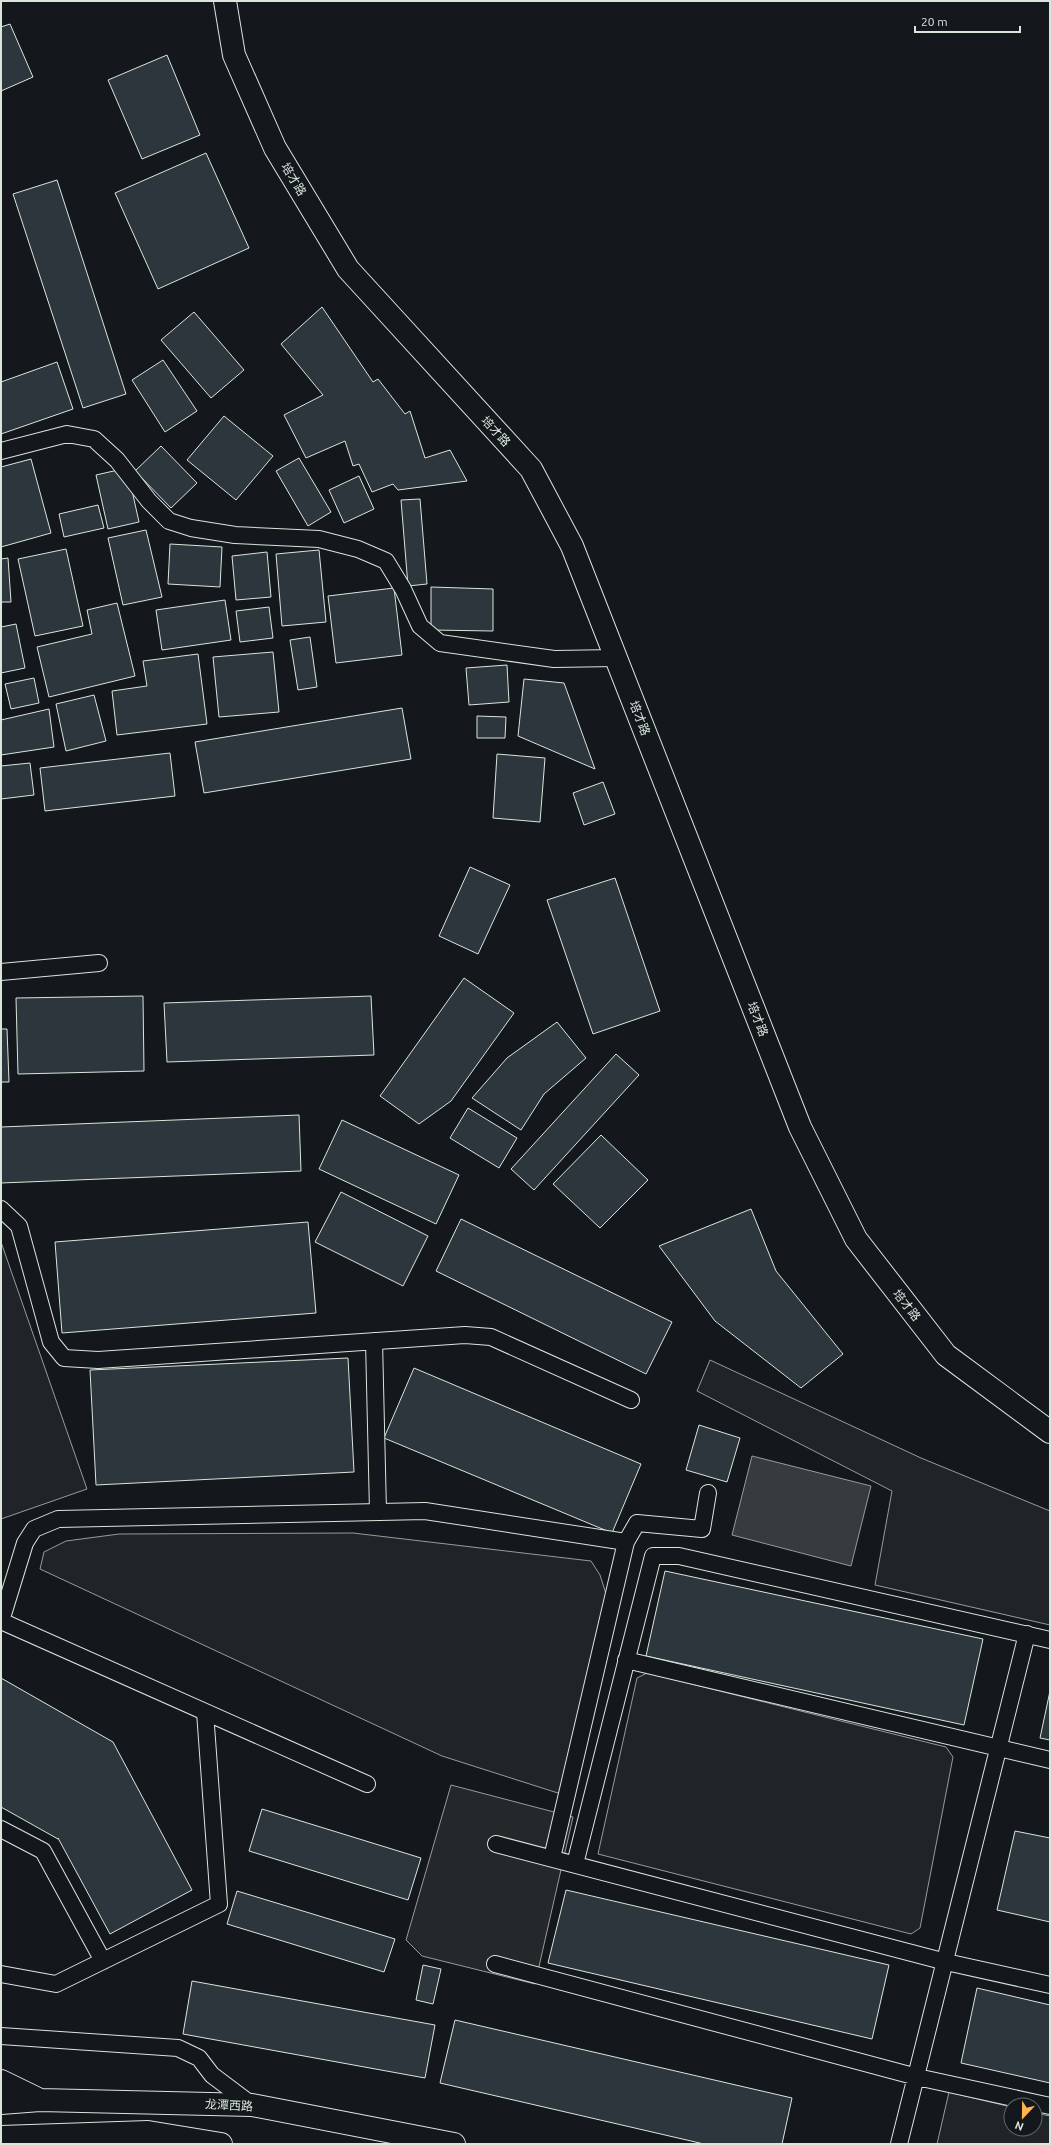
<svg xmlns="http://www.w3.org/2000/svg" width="1051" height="2145" font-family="Ubuntu,'Noto Sans SC',sans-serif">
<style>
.green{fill:#202428;stroke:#939e99}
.parking{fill:#24282b;stroke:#939e99}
.water{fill:#363b3e;stroke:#939e99}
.building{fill:#2c363c;stroke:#d8e6dc}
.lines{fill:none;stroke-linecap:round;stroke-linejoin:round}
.service-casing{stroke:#d8e6dc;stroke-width:18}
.tertiary-casing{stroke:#d8e6dc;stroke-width:24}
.secondary-casing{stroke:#d8e6dc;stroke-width:24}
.service{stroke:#14181c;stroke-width:16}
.tertiary{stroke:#14181c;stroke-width:22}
.secondary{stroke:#14181c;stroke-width:22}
.labels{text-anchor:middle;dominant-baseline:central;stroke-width:3;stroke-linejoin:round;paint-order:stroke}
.street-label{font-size:12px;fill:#d8e6dc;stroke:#14181c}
</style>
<rect width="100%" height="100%" fill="#14181c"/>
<path class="green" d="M1 1242 87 1489 1 1519Z
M710 1360 921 1458 1050 1511V1625L875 1585 892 1491 697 1391Z
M353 1533 591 1561 600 1575 607 1597 561 1794 442 1756 40 1569 44 1552 66 1541 119 1534Z
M647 1673 946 1747 953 1757 920 1928 911 1934 598 1854 637 1678Z
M949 2092 1011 2107V2129H1035V2113L1050 2116V2144H937Z"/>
<path class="parking" d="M451 1785 573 1817 535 1984 422 1956 406 1940Z"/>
<path class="water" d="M752 1456 871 1486 851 1566 732 1535Z"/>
<path class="building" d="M10 24 33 77 1 91V27Z
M167 55 200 135 142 159 108 80Z
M206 153 249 248 158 289 115 193Z
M57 180 126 394 83 408 13 194Z
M322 307 373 382 378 379 405 414 410 411 425 458 450 450 467 481 398 490 393 484 372 492 359 464 353 466 345 441 306 458 284 415 323 395 281 344Z
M194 312 244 370 211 398 161 340Z
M163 360 197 411 165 432 132 380Z
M57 362 73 409 1 434V382Z
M224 416 273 456 236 500 187 460Z
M161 446 197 483 171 508 135 471Z
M299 458 331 512 308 526 276 471Z
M31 459 51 533 1 547V467Z
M118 470 131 486 139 522 108 529 96 475Z
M359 476 374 509 344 523 329 490Z
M420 499 427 584 408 586 401 500Z
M98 505 104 528 64 537 59 514Z
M146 530 162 597 123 605 108 538Z
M170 544 222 547 220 587 168 584Z
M66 549 83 626 35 636 18 559Z
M319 550 326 622 282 626 276 554Z
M267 552 271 597 236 600 232 556Z
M8 558 11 602H1V559Z
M431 587 493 589V631L431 630Z
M394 588 402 655 336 663 328 596Z
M225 600 231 640 162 650 156 610Z
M117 603 135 676 49 697 37 647 92 634 87 610Z
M269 607 273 638 240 642 236 611Z
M16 624 25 668 1 673V627Z
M310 637 317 687 298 690 290 640Z
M273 652 279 712 219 717 213 657Z
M198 654 207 724 117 735 112 691 147 686 143 661Z
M507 665 509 702 469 705 466 668Z
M34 678 39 703 11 709 5 684Z
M524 679 564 683 595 769 518 736Z
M94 695 106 741 66 751 56 704Z
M402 708 411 759 204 793 195 742Z
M49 709 54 747 1 755V720Z
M477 716 506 717 505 738H477Z
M170 753 175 796 45 811 40 768Z
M497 754 545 758 540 822 493 818Z
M30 763 34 795 1 799V766Z
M603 782 615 814 584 825 573 793Z
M470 867 510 885 478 954 439 936Z
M615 878 660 1011 593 1034 547 900Z
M464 978 514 1013 451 1101 419 1124 380 1096Z
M143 996 144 1071 18 1074 16 998Z
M371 996 374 1055 167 1062 164 1003Z
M557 1022 586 1058 544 1094 521 1130 472 1098 507 1058Z
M1 1029H7L9 1082H1Z
M616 1054 639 1075 534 1190 511 1169Z
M468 1108 517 1138 499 1168 450 1138Z
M299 1115 301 1171 1 1183V1127Z
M342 1120 459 1175 436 1224 319 1169Z
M601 1135 648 1180 600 1228 553 1184Z
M341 1192 428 1236 403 1286 315 1242Z
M751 1209 776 1271 843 1354 801 1388 715 1321 659 1246Z
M461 1219 672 1322 646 1374 436 1271Z
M308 1222 316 1313 62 1333 55 1242Z
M348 1358 354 1472 96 1485 90 1370Z
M414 1368 641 1464 612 1533 384 1438Z
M699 1425 740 1438 727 1482 686 1470Z
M665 1571 983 1639 964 1725 646 1656Z
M1 1678 113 1742 192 1890 110 1934 58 1838V1839L1 1807Z
M1050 1691V1740L1040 1738Z
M262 1809 421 1858 408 1900 249 1851Z
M1015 1831 1050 1838V1922L997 1910Z
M566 1890 889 1965 872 2039 548 1963Z
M237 1891 395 1939 384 1972 227 1924Z
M423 1965 441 1969 433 2004 416 2000Z
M192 1981 435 2025 425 2078 183 2034Z
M977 1988 1050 2005V2083L961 2063Z
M455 2020 792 2098 782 2144H704L440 2083Z"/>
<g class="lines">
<g class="service-casing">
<path id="service" d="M1 451 67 434 94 439 117 460 149 501 169 521 191 528 235 535 319 539 358 549 386 561 403 589 420 626 440 643 554 659 616 658
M1 972 99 963
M1 1209 19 1226 51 1342 64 1358 98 1360 465 1335 491 1337 631 1400
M374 1341 378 1512
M1 1621 25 1543 34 1529 58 1519 425 1511 626 1542 637 1523 702 1529 708 1493
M1 1621 367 1784
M626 1660 1050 1760
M1 1829 43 1851 103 1961
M496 1844 946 1962 1050 1985
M552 1858 626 1542
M575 1864 653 1556H679L1050 1640
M495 1964 917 2077 1050 2106
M1 1974 56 1984 219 1904 205 1712
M1 2036 178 2048 199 2058 212 2075 252 2105
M899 2144 1027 1634"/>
</g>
<g class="tertiary-casing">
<path id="tertiary" d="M225 1 234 55 275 148 348 269 531 469 572 546 800 1127 856 1239 946 1355 1050 1432"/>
</g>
<g class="secondary-casing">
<path id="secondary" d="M1 2081 40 2100
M1 2103 40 2100 252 2105 454 2144
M1 2137 148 2132 221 2144"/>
</g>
<use href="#service" class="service"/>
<use href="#tertiary" class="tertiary"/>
<use href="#secondary" class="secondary"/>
</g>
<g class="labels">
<g class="street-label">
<text transform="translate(294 179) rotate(59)">培才路</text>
<text transform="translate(496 431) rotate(47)">培才路</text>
<text transform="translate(640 718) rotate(69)">培才路</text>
<text transform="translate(758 1019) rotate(69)">培才路</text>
<text transform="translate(907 1305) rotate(52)">培才路</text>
<text transform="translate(229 2105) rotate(3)">龙潭西路</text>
</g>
</g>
<rect width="1051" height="2145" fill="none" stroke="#d8e6dc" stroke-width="4"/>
<g transform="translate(1023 2117) rotate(202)"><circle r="19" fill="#14181c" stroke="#626a69"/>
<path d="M0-3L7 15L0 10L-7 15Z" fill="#ffb74d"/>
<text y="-6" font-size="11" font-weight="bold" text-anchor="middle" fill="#d8e6dc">N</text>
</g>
<path d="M915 26v6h105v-6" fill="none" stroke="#d8e6dc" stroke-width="2"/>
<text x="921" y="26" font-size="12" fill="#d8e6dc" stroke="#14181c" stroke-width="3" paint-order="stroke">20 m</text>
</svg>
